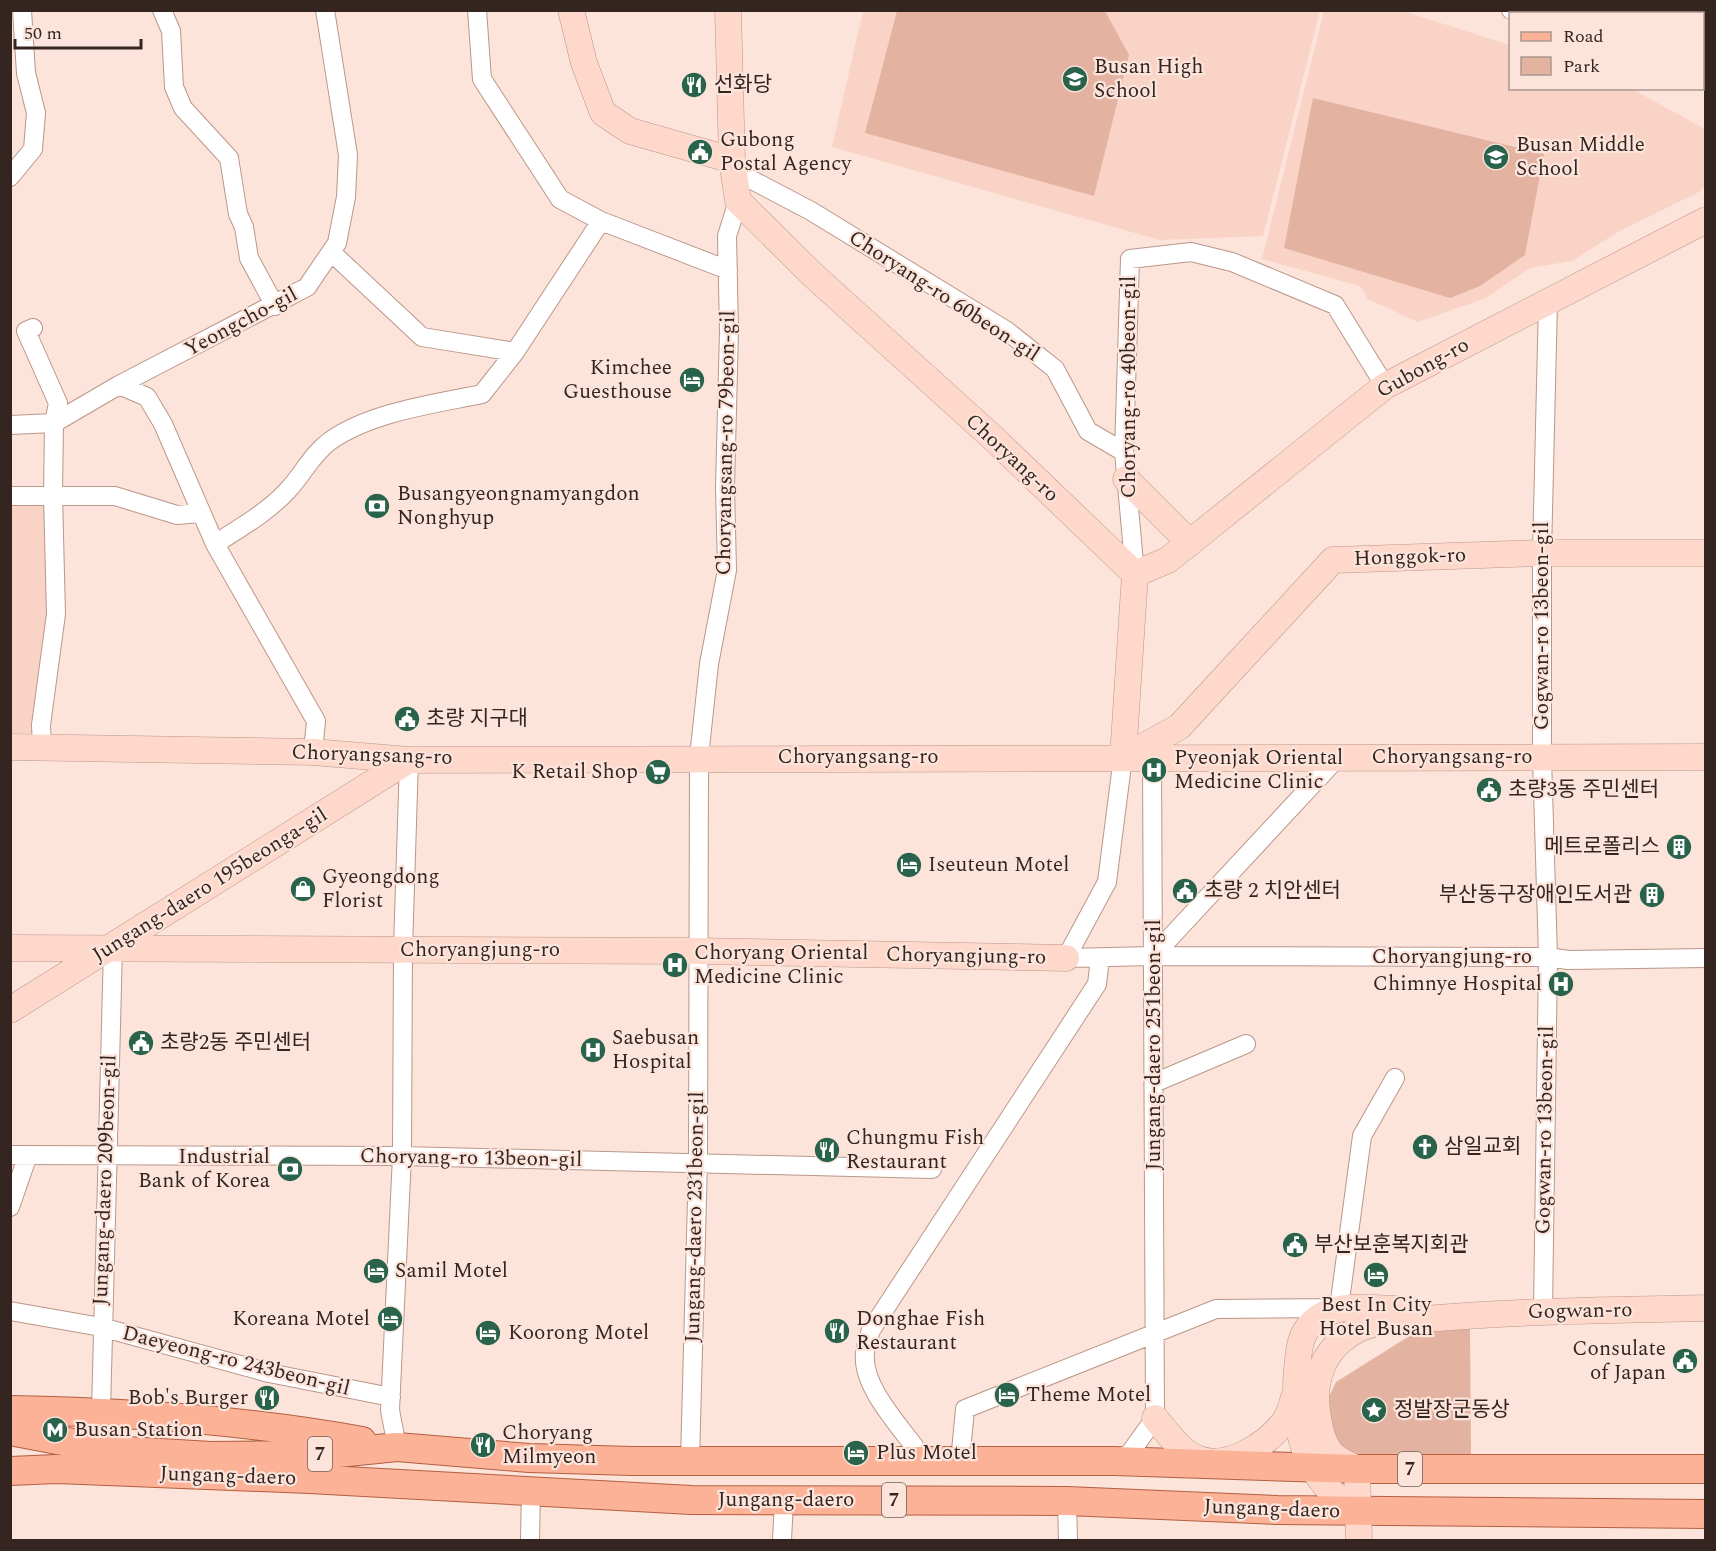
<svg xmlns="http://www.w3.org/2000/svg" width="1716" height="1551" font-family="Spectral,'Noto Sans KR',serif">
<style>
.built{fill:#f9d3c6}
.green{fill:#e4b2a1}
.lines{fill:none;stroke-linecap:round;stroke-linejoin:round}
.street-casing{stroke:#bb9689;stroke-width:20}
.secondary-casing{stroke:#bb9689;stroke-width:27}
.primary-casing{stroke:#b45f40;stroke-width:30}
.street{stroke:#fff;stroke-width:18}
.secondary{stroke:#fdd8cb;stroke-width:26}
.primary{stroke:#fbb297;stroke-width:28}
.labels{text-anchor:middle;dominant-baseline:central;stroke-width:4.5;stroke-linejoin:round;paint-order:stroke}
.shield{fill:#fce4db;stroke:#705e58;stroke-width:1.5}
.shield-label{font-size:20px;font-weight:bold;fill:#342520}
.poi-label{font-size:21px;fill:#342520;stroke:#fce4db;text-anchor:start}
.street-label{font-size:21px;fill:#342520;stroke:#fce4db}
</style>
<rect width="100%" height="100%" fill="#fce4db"/>
<path class="built" d="M863 11H1320L1263 236 1160 240 832 147Z
M1324 11H1403L1510 45V88L1632 89 1705 129V185L1701 191 1618 232 1572 261 1530 268 1486 298 1418 322 1368 299 1360 286 1262 259Z
M10 502H45L48 628 32 733H11Z"/>
<path class="green" d="M897 11H1105L1129 55 1094 196 865 133Z
M1313 98 1544 154 1525 255 1480 286 1450 298 1284 248Z
M1470 1328 1471 1455H1345L1330 1433 1328 1399 1336 1382 1419 1330Z"/>
<g class="lines">
<g class="street-casing">
<path id="street" d="M162 10 171 31 174 87 183 108 229 158 238 214 244 227 249 258 275 306
M477 10 482 79 560 199 601 221 728 270
M1511 10 1534 14
M1691 14 1694 10
M1702 34 1706 35
M733 170 811 211 1007 331 1055 369 1088 431 1124 452
M10 177 33 149 36 113 26 73 22 10
M331 252 422 337 515 352
M33 328 26 331 58 403 54 423 53 495 56 614 41 725 42 746
M119 385 147 397 163 424 215 544 316 721 313 752
M10 425 54 423 119 385 307 287 337 243 346 197 348 155 325 10
M10 496H115L177 515 199 513
M215 544C240 528 268 512 288 490 303 474 312 454 330 441 371 412 434 404 482 394L515 352 601 221
M1135 574 1124 452 1130 259 1191 252 1232 262 1335 305 1385 386
M1123 757 1107 882 1066 958 1153 956 1548 957 1568 960 1706 958
M1153 956 1338 757
M1154 1083 1246 1044
M10 1155 402 1156 932 1169
M10 1207 28 1155
M10 1311 101 1327 269 1373 391 1397
M1543 1311 1548 957 1542 757V553L1548 301
M101 1412 113 948
M397 1447 390 1410 402 1156 403 949 409 760
M690 1461 698 1161 699 757 709 664 727 570 725 487 729 331 727 236 738 201
M925 1461C906 1432 861 1389 865 1353 866 1345 869 1337 871 1330L1097 984 1100 958
M1115 1461 1130 1453 1155 1418 1152 757
M960 1462 965 1409 1216 1309 1339 1308 1362 1136 1395 1078
M1067 1501 1068 1540
M530 1540 531 1490
M782 1540 784 1501"/>
</g>
<g class="secondary-casing">
<path id="secondary" d="M571 10 584 63 603 113 630 131 732 160
M728 10 732 160 738 201 814 276 992 437 1135 574 1123 757
M1126 479 1190 543
M1135 574 1168 560 1385 386 1706 220
M10 747 313 752 409 760 1706 757
M1126 756 1179 727 1333 560 1542 553H1706
M10 948 698 951 1066 958
M10 1010 409 760
M1155 1418C1168 1433 1180 1452 1199 1459 1228 1470 1270 1443 1286 1419 1290 1412 1292 1404 1294 1397
M1358 1511C1304 1482 1292 1427 1297 1369 1299 1351 1299 1335 1313 1322 1335 1301 1370 1309 1397 1309
M1359 1540 1357 1469C1350 1465 1340 1461 1333 1455 1325 1447 1321 1434 1319 1423 1310 1383 1322 1346 1361 1328 1382 1319 1402 1321 1424 1319 1518 1311 1611 1310 1706 1308"/>
</g>
<g class="primary-casing">
<path id="primary" d="M10 1410C128 1412 247 1420 362 1441
M10 1431 110 1450 211 1456 318 1455 397 1447 529 1458 632 1461H1114L1357 1469H1706
M10 1471 57 1469 309 1479 691 1500 1067 1501 1277 1510 1706 1514"/>
</g>
<use href="#street" class="street"/>
<use href="#secondary" class="secondary"/>
<use href="#primary" class="primary"/>
</g>
<defs>
<g id="school-disc" transform="scale(1.35)"><circle r="9.5" fill="#2a634b" stroke="#fce4db"/><path d="M0-5L7-2L0 1L-7-2ZM-4 1L0 2.5L4 1V4Q0 6-4 4Z" fill="#fff"/></g>
<g id="restaurant-disc" transform="scale(1.35)"><circle r="9.5" fill="#2a634b" stroke="#fce4db"/><path d="M-5-6h1v4h1v-4h1v4h1v-4h1v5L-1.5 .5V6h-2V.5L-5-1ZM5-6V6H3V1.5H1.5Q1.5-4 5-6Z" fill="#fff"/></g>
<g id="civic-disc" transform="scale(1.35)"><circle r="9.5" fill="#2a634b" stroke="#fce4db"/><path d="M-.6-6.5H3V-4.5H.6V-3L4-1V1h2V6H-6V1h2V-1L-.6-3ZM-1.2 2.5V6h2.4V2.5Z" fill="#fff"/></g>
<g id="hotel-disc" transform="scale(1.35)"><circle r="9.5" fill="#2a634b" stroke="#fce4db"/><path d="M-6-4.5h1.5V1H6V5H4.5V3h-9V5H-6ZM-4 0a1.8 1.8 0 1 1 3.6 0ZM.5 0V-2.5h3Q6-2.5 6 0Z" fill="#fff"/></g>
<g id="bank-disc" transform="scale(1.35)"><circle r="9.5" fill="#2a634b" stroke="#fce4db"/><path d="M-6-4H6V4H-6ZM0-2.3a2.3 2.3 0 1 0 0 4.6a2.3 2.3 0 1 0 0-4.6Z" fill="#fff"/></g>
<g id="hospital-disc" transform="scale(1.35)"><circle r="9.5" fill="#2a634b" stroke="#fce4db"/><path d="M-5-5h3v3.5h4V-5h3V5h-3V1.5h-4V5h-3Z" fill="#fff"/></g>
<g id="supermarket-disc" transform="scale(1.35)"><circle r="9.5" fill="#2a634b" stroke="#fce4db"/><path d="M-6-5.5h2.5l.6 2H6L4.5 2H-2.5L-4.4-4H-6ZM-1.5 3.2a1.3 1.3 0 1 0 .1 0ZM3 3.2a1.3 1.3 0 1 0 .1 0Z" fill="#fff"/></g>
<g id="building-disc" transform="scale(1.35)"><circle r="9.5" fill="#2a634b" stroke="#fce4db"/><path d="M-4-6H4V6H1V3H-1V6H-4ZM-2.5-4.3h1.7v1.8h-1.7ZM.8-4.3h1.7v1.8H.8ZM-2.5-1h1.7V.8h-1.7ZM.8-1h1.7V.8H.8Z" fill="#fff"/></g>
<g id="shop-disc" transform="scale(1.35)"><circle r="9.5" fill="#2a634b" stroke="#fce4db"/><path d="M-5-2.5h2.3a2.7 3.5 0 0 1 5.4 0H5L5.5 6h-11ZM-1.5-2.5h3a1.5 2.3 0 0 0-3 0Z" fill="#fff"/></g>
<g id="church-disc" transform="scale(1.35)"><circle r="9.5" fill="#2a634b" stroke="#fce4db"/><path d="M-1.2-6h2.4v3.5h3.3v2.4h-3.3V6h-2.4V-.1h-3.3v-2.4h3.3Z" fill="#fff"/></g>
<g id="sight-disc" transform="scale(1.35)"><circle r="9.5" fill="#2a634b" stroke="#fce4db"/><path d="M0-6L1.8-2.2L6-1.7L2.9 1.2L3.7 5.4L0 3.3L-3.7 5.4L-2.9 1.2L-6-1.7L-1.8-2.2Z" fill="#fff"/></g>
<g id="metro-disc" transform="scale(1.35)"><circle r="9.5" fill="#2a634b" stroke="#fce4db"/><path d="M-5.5 5V-5H-3L0 0L3-5H5.5V5H3V-.5L0 4L-3-.5V5Z" fill="#fff"/></g>
</defs>
<g fill-rule="evenodd">
<use href="#school-disc" x="1075" y="79"/>
<use href="#restaurant-disc" x="694" y="85"/>
<use href="#civic-disc" x="700" y="152"/>
<use href="#school-disc" x="1496" y="157"/>
<use href="#hotel-disc" x="692" y="380"/>
<use href="#bank-disc" x="377" y="506"/>
<use href="#civic-disc" x="407" y="719"/>
<use href="#hospital-disc" x="1154" y="770"/>
<use href="#supermarket-disc" x="658" y="772"/>
<use href="#civic-disc" x="1489" y="790"/>
<use href="#building-disc" x="1679" y="847"/>
<use href="#hotel-disc" x="909" y="865"/>
<use href="#shop-disc" x="303" y="889"/>
<use href="#civic-disc" x="1185" y="891"/>
<use href="#building-disc" x="1652" y="895"/>
<use href="#hospital-disc" x="675" y="965"/>
<use href="#hospital-disc" x="1561" y="984"/>
<use href="#civic-disc" x="141" y="1043"/>
<use href="#hospital-disc" x="593" y="1050"/>
<use href="#church-disc" x="1425" y="1147"/>
<use href="#restaurant-disc" x="827" y="1150"/>
<use href="#bank-disc" x="290" y="1169"/>
<use href="#civic-disc" x="1295" y="1245"/>
<use href="#hotel-disc" x="376" y="1271"/>
<use href="#hotel-disc" x="1376" y="1275"/>
<use href="#hotel-disc" x="390" y="1319"/>
<use href="#restaurant-disc" x="837" y="1331"/>
<use href="#hotel-disc" x="488" y="1333"/>
<use href="#civic-disc" x="1685" y="1361"/>
<use href="#hotel-disc" x="1007" y="1395"/>
<use href="#restaurant-disc" x="267" y="1398"/>
<use href="#sight-disc" x="1374" y="1410"/>
<use href="#metro-disc" x="55" y="1430"/>
<use href="#restaurant-disc" x="483" y="1445"/>
<use href="#hotel-disc" x="856" y="1453"/>
</g>
<g class="labels">
<g class="shield">
<rect x="308" y="1437" width="24" height="34" rx="4.5"/>
<rect x="1398" y="1452" width="24" height="34" rx="4.5"/>
<rect x="882" y="1483" width="24" height="34" rx="4.5"/>
</g>
<g class="shield-label">
<text x="320" y="1454">7</text>
<text x="1410" y="1469">7</text>
<text x="894" y="1500">7</text>
</g>
<g class="poi-label">
<text x="1094" y="67">Busan High<tspan x="1094" dy="24">School</tspan></text>
<text x="714" y="85">선화당</text>
<text x="720" y="140">Gubong<tspan x="720" dy="24">Postal Agency</tspan></text>
<text x="1516" y="145">Busan Middle<tspan x="1516" dy="24">School</tspan></text>
<text x="672" y="368" text-anchor="end">Kimchee<tspan x="672" dy="24">Guesthouse</tspan></text>
<text x="397" y="494">Busangyeongnamyangdon<tspan x="397" dy="24">Nonghyup</tspan></text>
<text x="426" y="719">초량 지구대</text>
<text x="1174" y="758">Pyeonjak Oriental<tspan x="1174" dy="24">Medicine Clinic</tspan></text>
<text x="638" y="772" text-anchor="end">K Retail Shop</text>
<text x="1508" y="790">초량3동 주민센터</text>
<text x="1660" y="847" text-anchor="end">메트로폴리스</text>
<text x="928" y="865">Iseuteun Motel</text>
<text x="322" y="877">Gyeongdong<tspan x="322" dy="24">Florist</tspan></text>
<text x="1204" y="891">초량 2 치안센터</text>
<text x="1632" y="895" text-anchor="end">부산동구장애인도서관</text>
<text x="694" y="953">Choryang Oriental<tspan x="694" dy="24">Medicine Clinic</tspan></text>
<text x="1542" y="984" text-anchor="end">Chimnye Hospital</text>
<text x="612" y="1038">Saebusan<tspan x="612" dy="24">Hospital</tspan></text>
<text x="160" y="1043">초량2동 주민센터</text>
<text x="846" y="1138">Chungmu Fish<tspan x="846" dy="24">Restaurant</tspan></text>
<text x="1444" y="1147">삼일교회</text>
<text x="270" y="1157" text-anchor="end">Industrial<tspan x="270" dy="24">Bank of Korea</tspan></text>
<text x="1314" y="1245">부산보훈복지회관</text>
<text x="395" y="1271">Samil Motel</text>
<text x="1376" y="1305" text-anchor="middle">Best In City<tspan x="1376" dy="24">Hotel Busan</tspan></text>
<text x="370" y="1319" text-anchor="end">Koreana Motel</text>
<text x="856" y="1319">Donghae Fish<tspan x="856" dy="24">Restaurant</tspan></text>
<text x="508" y="1333">Koorong Motel</text>
<text x="1666" y="1349" text-anchor="end">Consulate<tspan x="1666" dy="24">of Japan</tspan></text>
<text x="1026" y="1395">Theme Motel</text>
<text x="248" y="1398" text-anchor="end">Bob's Burger</text>
<text x="1394" y="1410">정발장군동상</text>
<text x="74" y="1430">Busan Station</text>
<text x="502" y="1433">Choryang<tspan x="502" dy="24">Milmyeon</tspan></text>
<text x="876" y="1453">Plus Motel</text>
</g>
<g class="street-label">
<text transform="translate(944 296) rotate(33)">Choryang-ro 60beon-gil</text>
<text transform="translate(241 322) rotate(-28)">Yeongcho-gil</text>
<text transform="translate(1423 368) rotate(-29)">Gubong-ro</text>
<text transform="translate(1129 387) rotate(-90)">Choryang-ro 40beon-gil</text>
<text transform="translate(726 443) rotate(-89)">Choryangsang-ro 79beon-gil</text>
<text transform="translate(1012 458) rotate(43)">Choryang-ro</text>
<text transform="translate(1410 557) rotate(-2)">Honggok-ro</text>
<text transform="translate(1542 626) rotate(-90)">Gogwan-ro 13beon-gil</text>
<text transform="translate(372 755) rotate(2)">Choryangsang-ro</text>
<text x="858" y="757">Choryangsang-ro</text>
<text x="1452" y="757">Choryangsang-ro</text>
<text transform="translate(210 885) rotate(-32)">Jungang-daero 195beonga-gil</text>
<text x="480" y="950">Choryangjung-ro</text>
<text transform="translate(966 956) rotate(1)">Choryangjung-ro</text>
<text x="1452" y="957">Choryangjung-ro</text>
<text transform="translate(1154 1045) rotate(-90)">Jungang-daero 251beon-gil</text>
<text transform="translate(1545 1130) rotate(-89)">Gogwan-ro 13beon-gil</text>
<text transform="translate(471 1158) rotate(1)">Choryang-ro 13beon-gil</text>
<text transform="translate(105 1180) rotate(-88)">Jungang-daero 209beon-gil</text>
<text transform="translate(695 1217) rotate(-89)">Jungang-daero 231beon-gil</text>
<text transform="translate(1580 1311) rotate(-1)">Gogwan-ro</text>
<text transform="translate(236 1361) rotate(14)">Daeyeong-ro 243beon-gil</text>
<text transform="translate(228 1476) rotate(2)">Jungang-daero</text>
<text x="786" y="1500">Jungang-daero</text>
<text transform="translate(1272 1509) rotate(2)">Jungang-daero</text>
</g>
</g>
<rect width="1716" height="1551" fill="none" stroke="#342520" stroke-width="24"/>
<rect x="1509" y="12" width="195" height="78" fill="#fce4db" stroke="#ac9890" stroke-width="1.5"/>
<rect x="1521" y="32" width="30" height="9" fill="#fbb297" stroke="#ac9890" stroke-width="1.5"/>
<text x="1563" y="42" font-size="18" fill="#342520">Road</text>
<rect x="1521" y="57" width="30" height="18" fill="#e4b2a1" stroke="#ac9890" stroke-width="1.5"/>
<text x="1563" y="72" font-size="18" fill="#342520">Park</text>
<path d="M15 39v9h126v-9" fill="none" stroke="#342520" stroke-width="3"/>
<text x="24" y="39" font-size="18" fill="#342520" stroke="#fce4db" stroke-width="4.5" paint-order="stroke">50 m</text>
</svg>
